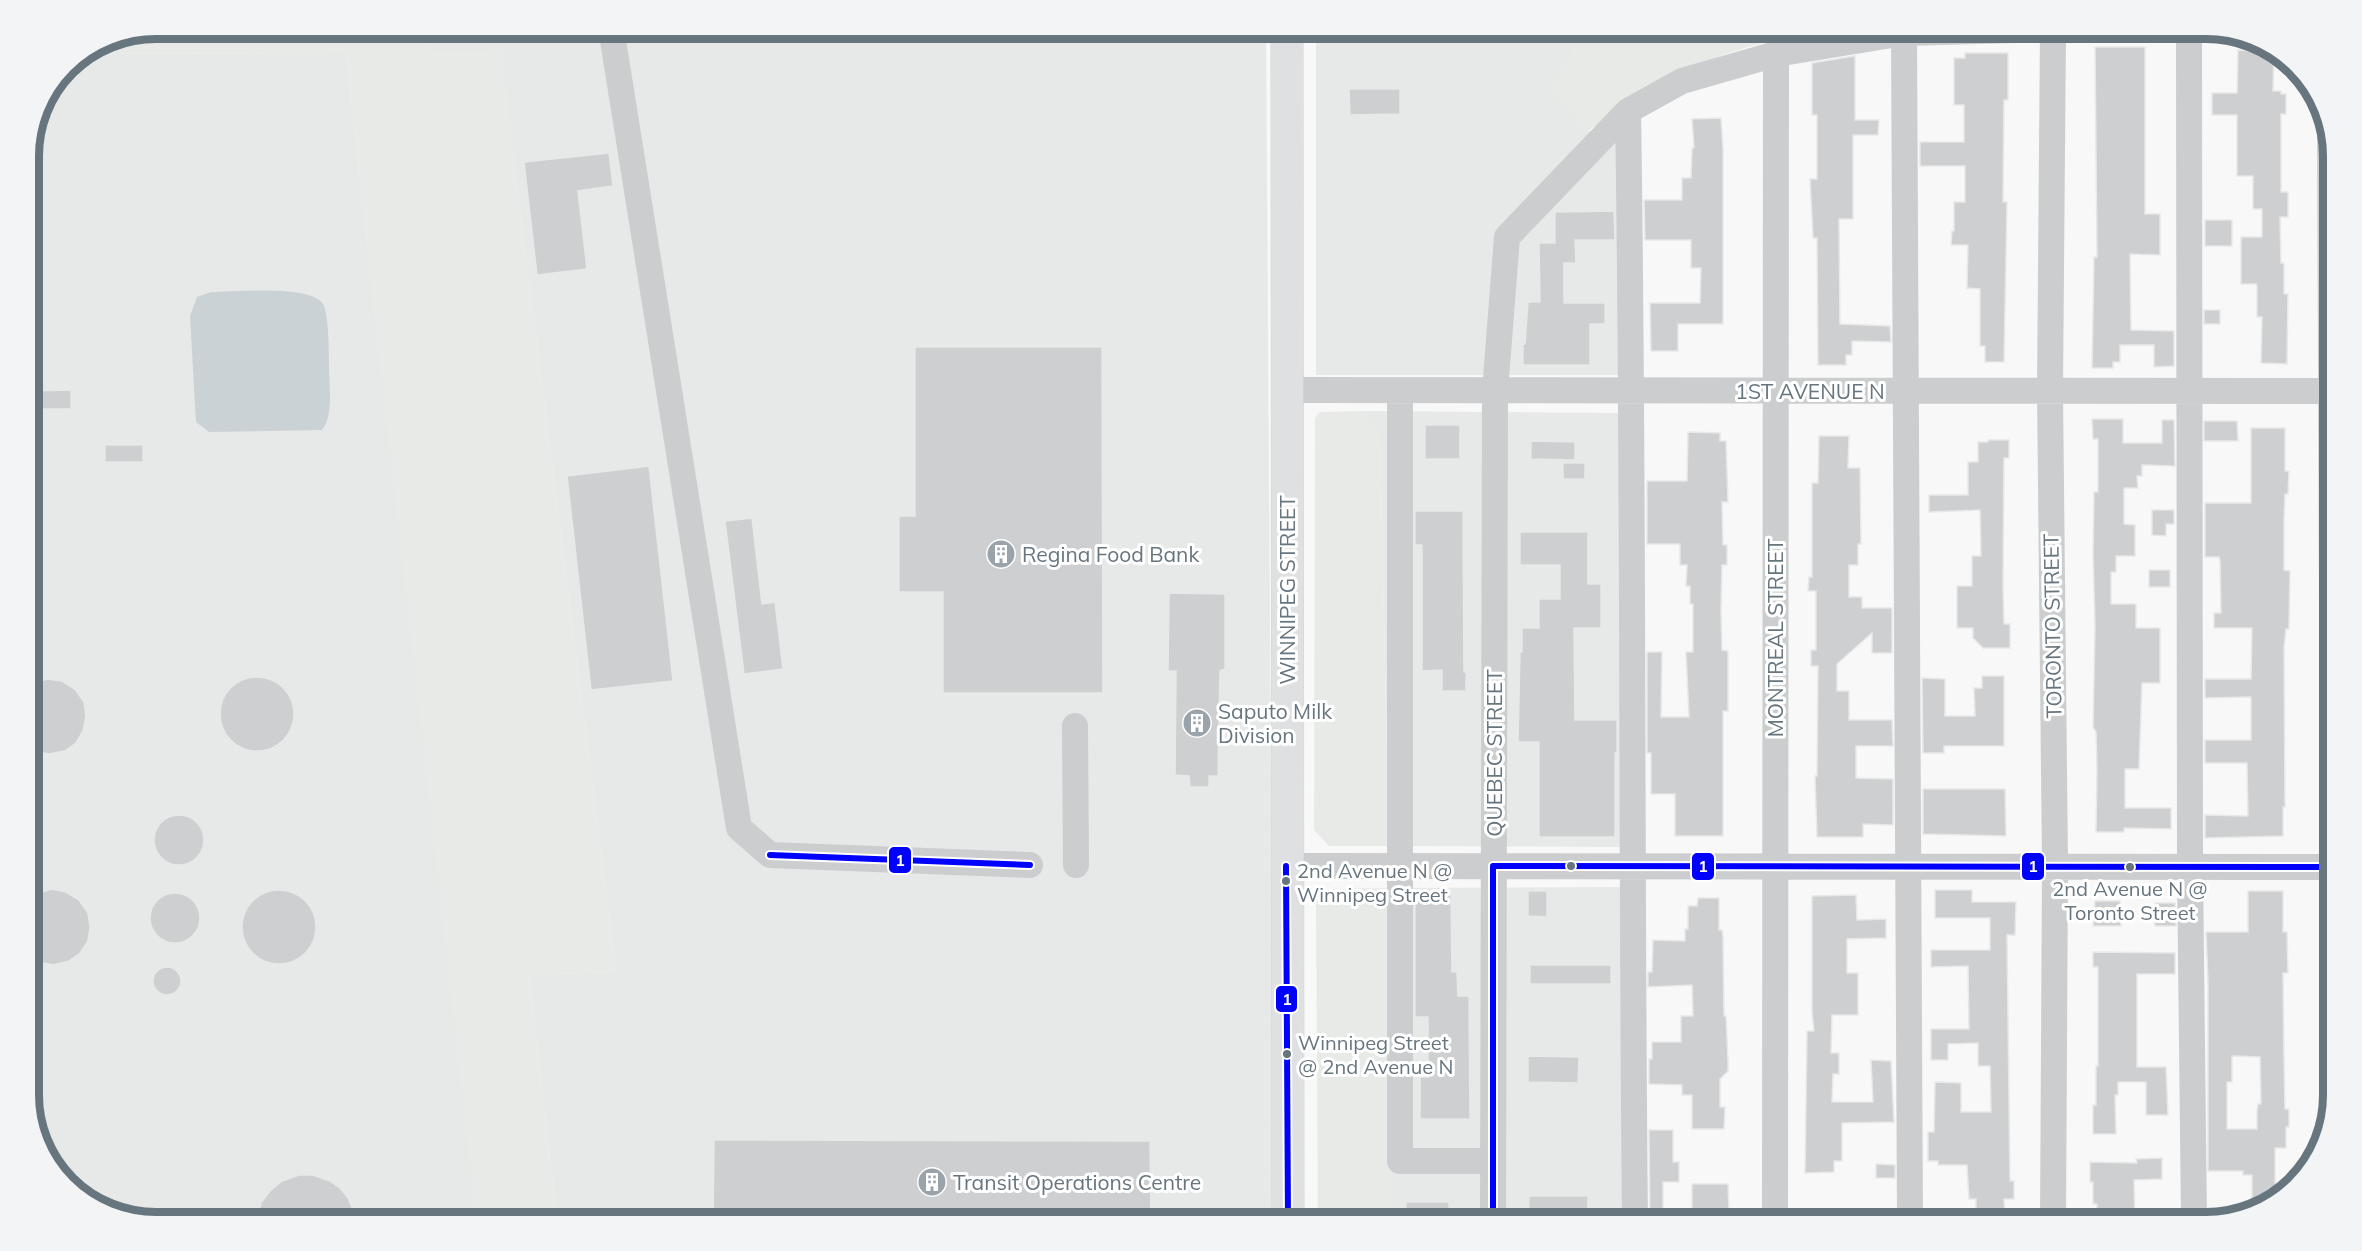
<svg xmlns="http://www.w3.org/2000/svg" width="2362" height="1251" font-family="Mulish,sans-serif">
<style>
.built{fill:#e7e8e8}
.green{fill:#e7eae6}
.water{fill:#cbd2d5}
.building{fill:#cecfd0;stroke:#e8e8e8;stroke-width:1.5;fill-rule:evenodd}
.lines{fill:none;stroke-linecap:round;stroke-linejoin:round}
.major-casing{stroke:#d4d5d6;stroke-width:33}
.minor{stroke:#cbcdce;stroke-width:26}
.major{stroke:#dfe0e1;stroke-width:32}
.bus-1-casing{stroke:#fff;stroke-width:10}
.bus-1{stroke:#00f;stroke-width:6}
.bus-dot{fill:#67757f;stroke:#fff;stroke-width:2}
.labels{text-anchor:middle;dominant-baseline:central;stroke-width:6;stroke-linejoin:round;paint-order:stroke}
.bus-label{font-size:20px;fill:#67757f;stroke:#fff;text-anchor:start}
.street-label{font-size:21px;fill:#67757f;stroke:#fff}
.poi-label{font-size:21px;fill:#67757f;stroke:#fff;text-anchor:start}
.rim{fill:none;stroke:#67757f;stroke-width:8}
.line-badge{stroke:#fff;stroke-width:2}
.badge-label{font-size:16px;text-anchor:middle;font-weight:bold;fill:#fff}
</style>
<rect width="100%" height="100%" fill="#f8f8f8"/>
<path class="built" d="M429 29H1266L1274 1222H557L529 975 616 972 500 51H432Z
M1316 29H1587L1549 91 1588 131H1622L1624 375H1316Z
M346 53 477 1222H156L99 1209 50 1165 29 1103V148L38 107 66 66 84 54Z
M1363 411 1622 413 1625 847 1389 846 1380 437Z
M1626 887 1627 1222H1391L1390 888Z"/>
<path class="green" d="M156 29H429L432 51 500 50 616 972 529 975 557 1222H476L346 53 84 54 108 38Z
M1587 29H1842C1779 34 1699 58 1645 91 1626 103 1607 118 1588 131L1548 91Z
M1363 411 1380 436 1389 846H1329L1314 830 1315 418 1320 412Z
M1390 888 1391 1222H1318L1316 901 1331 889Z"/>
<path class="water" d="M211 292C234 292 311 284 323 304 329 315 329 354 329 367 329 387 334 414 322 430L209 432 196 422 190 316 197 297Z"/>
<path class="building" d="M2095 47H2145V214H2160V255L2130 254 2131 330 2174 331V366L2154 367V345H2120V362H2113V368H2092L2094 257H2097Z
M2238 50 2274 52 2273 91H2281V94H2286V114H2281V192H2288V217H2280L2281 263H2284V294H2288L2287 364 2261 363 2262 317H2257V286L2256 284H2241V237H2262V209H2253V176H2237V115H2212V93H2237Z
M1965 53H2008V100H2004L2003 202H2007L2004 362H1985V346H1980V289L1967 288 1968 245H1951L1952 231H1954V202H1965V166H1920V142H1964V105H1954V58H1965Z
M1855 56V120H1879L1878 135H1853V219H1839L1840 324 1890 326 1891 342 1852 341V355H1846V365H1818L1817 238H1813L1810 179H1817V115H1812V63Z
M1349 89H1400V114L1350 115Z
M1721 118 1723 149V324H1678V351H1651L1650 303H1700L1701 268H1691V240H1645L1644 200H1682V178H1691L1692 148H1694L1692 119Z
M609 153 613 186 578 191 587 269 537 275 524 162Z
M1614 211 1615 240H1575L1576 263H1564V303H1605V324H1590V365H1523V344H1525L1528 302H1540L1539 243H1555V212Z
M2205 220H2232V246H2205Z
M2204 310H2220V324H2204Z
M915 347H1102L1103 693H943V592H899V516H915Z
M71 390V409H29V391Z
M2092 419H2123V443H2162V420H2174L2175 466 2142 465V476H2137L2138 488H2124V524L2135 525V556H2116V572H2111V604H2136V628H2160V683H2142L2139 769H2125V808H2171V829L2124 828V832H2096L2097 769 2096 732 2093 727 2095 626 2093 553 2094 492H2098V439H2093Z
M2204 421H2237L2238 441H2204Z
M1425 425H1460V459H1425Z
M2251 428H2285V471H2289L2288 494H2285L2284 521V570L2290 571 2289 629H2286L2284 647 2285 807H2283V836L2205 838V815L2248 816 2247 763H2205V740H2251V697L2205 698V679H2251L2252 628H2214V613H2221L2220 561 2219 557H2205V503H2251Z
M1688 432 1720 433V441H1726L1728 502H1722L1723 545H1727V565H1722L1721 610 1722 650 1728 651V711H1723V836H1675V794H1651V753H1647V652H1662L1661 717H1689L1686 652H1693V604H1690V586H1686L1687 565H1680V544H1647V481H1687Z
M1819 436H1849L1848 468H1860L1861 544H1858V565H1849V597H1862V608H1892V653H1872V633L1837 664V691H1849V720H1892L1893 746H1856V778L1893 779V825L1863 824V837H1817L1815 776H1817L1818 666H1811V650H1816V591H1808L1809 577H1812V483H1818Z
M1988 440H2009V458H2004L2003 586 2004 624H2010V648H1983L1973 638V628H1957V586H1972V556H1981L1980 510 1929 512V495H1968V462H1978V442H1988Z
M1531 441 1575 442V460L1531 459Z
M105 445H143V462H105Z
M1563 463H1585V479H1563Z
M649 466 673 681 591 690 567 476Z
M2152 510H2174V524H2166V536L2152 535Z
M1415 511H1463L1464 672H1466V691H1442V670L1422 671V545H1415Z
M752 518 762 604 775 602 783 669 744 674 725 521Z
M1520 532H1588V584H1601V628H1574L1575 720H1617V753H1615V837H1539V742H1518L1520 652H1522V628H1539V599H1560V565H1520Z
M2149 570H2170V587H2149Z
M1169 593 1225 594V669L1220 671 1218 776H1209V787H1190L1189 776 1175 775 1176 671H1168Z
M1982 676H2004V746H1944V753H1923L1922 678 1945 679V716H1975L1974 688H1982Z
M220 714a37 37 0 1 1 74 0a37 37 0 1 1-74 0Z
M48 679 62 681 75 689 84 702 86 716 83 731 76 743 65 751 49 754 34 751 29 748V684Z
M1923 789H2005L2006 836 1923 834Z
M154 840a25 25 0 1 1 50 0a25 25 0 1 1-50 0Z
M52 889 66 892 79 900 88 913 90 927 88 941 80 953 69 961 53 965 38 962 29 956V900L35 894Z
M242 927a37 37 0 1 1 74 0a37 37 0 1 1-74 0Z
M1935 890H1972V902H2016L2015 935H2007L2010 1181H2014V1199H2004L2005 1222H1976V1199H1969L1967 1165H1938V1161H1928V1132H1934L1935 1082 1961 1083V1112H1991L1990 1066H1978V1043L1948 1044V1060H1931V1029H1969L1968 966 1931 967V950H1990V918H1935Z
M1528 891H1547V917L1528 916Z
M2248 891H2283V932H2287L2288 973H2283L2284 1059 2285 1109H2289V1127H2286V1148H2275V1183H2293L2276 1201 2264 1205V1202H2252V1175H2243V1171H2208V981L2206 932H2248ZM2232 1056 2260 1057 2261 1104H2258L2257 1111V1129H2227V1082H2232Z
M150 918a25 25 0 1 1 50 0a25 25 0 1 1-50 0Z
M1415 894H1451L1452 972H1457L1458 996H1469L1470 1119H1420V1077H1428V1017H1415Z
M1856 895 1857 920 1886 919V938L1847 939V973H1858V1015H1832L1831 1053H1839V1074H1833L1832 1102H1873L1871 1060 1891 1061 1894 1122 1842 1123V1161H1834V1172L1805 1173 1807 1031H1814L1812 1013V896Z
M1698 898H1719V930H1722L1723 937 1724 1016H1726L1728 1061V1071L1720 1079V1107H1725L1724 1129H1692V1095H1682V1085L1649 1084V1059H1652V1042H1681V1016H1693L1692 985 1648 987V972H1652L1653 940 1685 941V929H1688V906H1697Z
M2095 901H2120L2121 926H2093Z
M2155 903H2175L2176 926H2155Z
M2093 952 2175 953V974H2137V1067H2166L2168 1115H2146V1082H2118V1095H2115L2116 1134H2093V1105H2096V1066H2098V967H2093Z
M1530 965H1611V984H1530Z
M153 981a14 14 0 1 1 28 0a14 14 0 1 1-28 0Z
M1528 1056 1579 1057 1578 1083 1528 1082Z
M1649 1130H1673V1162H1679V1182H1663V1222H1650Z
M714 1140 1150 1141 1151 1222H713Z
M2162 1158V1179L2134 1180 2135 1221H2101V1211H2097V1204H2093V1182H2090V1162L2137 1163 2136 1159Z
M1876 1164 1895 1165V1178H1876Z
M299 1175H313L330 1181 340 1188 348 1198 354 1212 355 1222H256L261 1203 270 1191 282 1181Z
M1692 1184H1728L1729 1209H1692Z
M1529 1196H1588V1222H1528Z
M1406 1202H1449V1222H1406Z"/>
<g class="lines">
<g class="major-casing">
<path id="major" d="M1287 28 1288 1222"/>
</g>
<path class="minor" d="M611 28 739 828 770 855 1030 865
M2189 29 2190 867 2194 1222
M1904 33 1910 1222
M1628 111C1634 482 1631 852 1635 1222
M2330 138 2333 848
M1287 390 2333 391
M1400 391V1161H1493
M1075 726 1076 865
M1286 866 2333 867
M1493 1222 1495 391 1507 237 1628 111 1682 81 1776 54 1904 33 2053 29H2209
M1775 1222 1776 54
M2053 1222 2055 866 2050 391 2053 29"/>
<use href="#major" class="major"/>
<g class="bus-1-casing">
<path id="bus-1" d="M770 855 1030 865
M1286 866 1288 1222
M1493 866 2333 867
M1493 866V1222"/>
</g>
<use href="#bus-1" class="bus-1"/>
</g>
<defs>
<g id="building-disc" transform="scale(1.5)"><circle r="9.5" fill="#9aa3a9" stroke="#fff"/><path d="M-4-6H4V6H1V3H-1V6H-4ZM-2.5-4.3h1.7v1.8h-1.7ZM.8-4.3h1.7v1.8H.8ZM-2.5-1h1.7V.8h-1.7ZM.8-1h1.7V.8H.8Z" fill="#fff"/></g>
</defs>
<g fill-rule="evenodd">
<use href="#building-disc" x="1001" y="554"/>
<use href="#building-disc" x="1197" y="723"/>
<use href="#building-disc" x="932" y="1182"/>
</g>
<g class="bus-dot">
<circle cx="1571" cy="866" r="5"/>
<circle cx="2130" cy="867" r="5"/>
<circle cx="1286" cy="881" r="5"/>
<circle cx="1287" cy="1054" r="5"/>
</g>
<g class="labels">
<g class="bus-label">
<text x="1297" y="870">2nd Avenue N @<tspan x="1297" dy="24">Winnipeg Street</tspan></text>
<text x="2130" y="888" text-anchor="middle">2nd Avenue N @<tspan x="2130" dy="24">Toronto Street</tspan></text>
<text x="1298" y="1042">Winnipeg Street<tspan x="1298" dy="24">@ 2nd Avenue N</tspan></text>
</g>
<g class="street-label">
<text x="1810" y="391">1ST AVENUE N</text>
<text transform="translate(1287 590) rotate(-90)">WINNIPEG STREET</text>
<text transform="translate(2052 626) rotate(-91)">TORONTO STREET</text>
<text transform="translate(1775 638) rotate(-90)">MONTREAL STREET</text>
<text transform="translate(1494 753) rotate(-90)">QUEBEC STREET</text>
</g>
<g class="poi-label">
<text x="1022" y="554">Regina Food Bank</text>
<text x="1218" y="711">Saputo Milk<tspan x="1218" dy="24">Division</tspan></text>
<text x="953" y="1182">Transit Operations Centre</text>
</g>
</g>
<path d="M0 0H2362V1251H0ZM156 39H2206A117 117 0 0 1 2323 156V1095A117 117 0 0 1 2206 1212H156A117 117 0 0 1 39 1095V156A117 117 0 0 1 156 39Z" fill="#f3f4f5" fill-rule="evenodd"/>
<path class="rim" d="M156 39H2206A117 117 0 0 1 2323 156V1095A117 117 0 0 1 2206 1212H156A117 117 0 0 1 39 1095V156A117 117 0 0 1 156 39Z"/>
<g class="line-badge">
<rect x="888" y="846" width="24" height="28" rx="6" fill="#00f"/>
<rect x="1691" y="852" width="24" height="29" rx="6" fill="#00f"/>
<rect x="2021" y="852" width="24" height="29" rx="6" fill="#00f"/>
<rect x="1275" y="985" width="23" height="28" rx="6" fill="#00f"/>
</g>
<g class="badge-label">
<text x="900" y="866">1</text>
<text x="1703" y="872">1</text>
<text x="2033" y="872">1</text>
<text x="1287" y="1005">1</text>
</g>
</svg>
